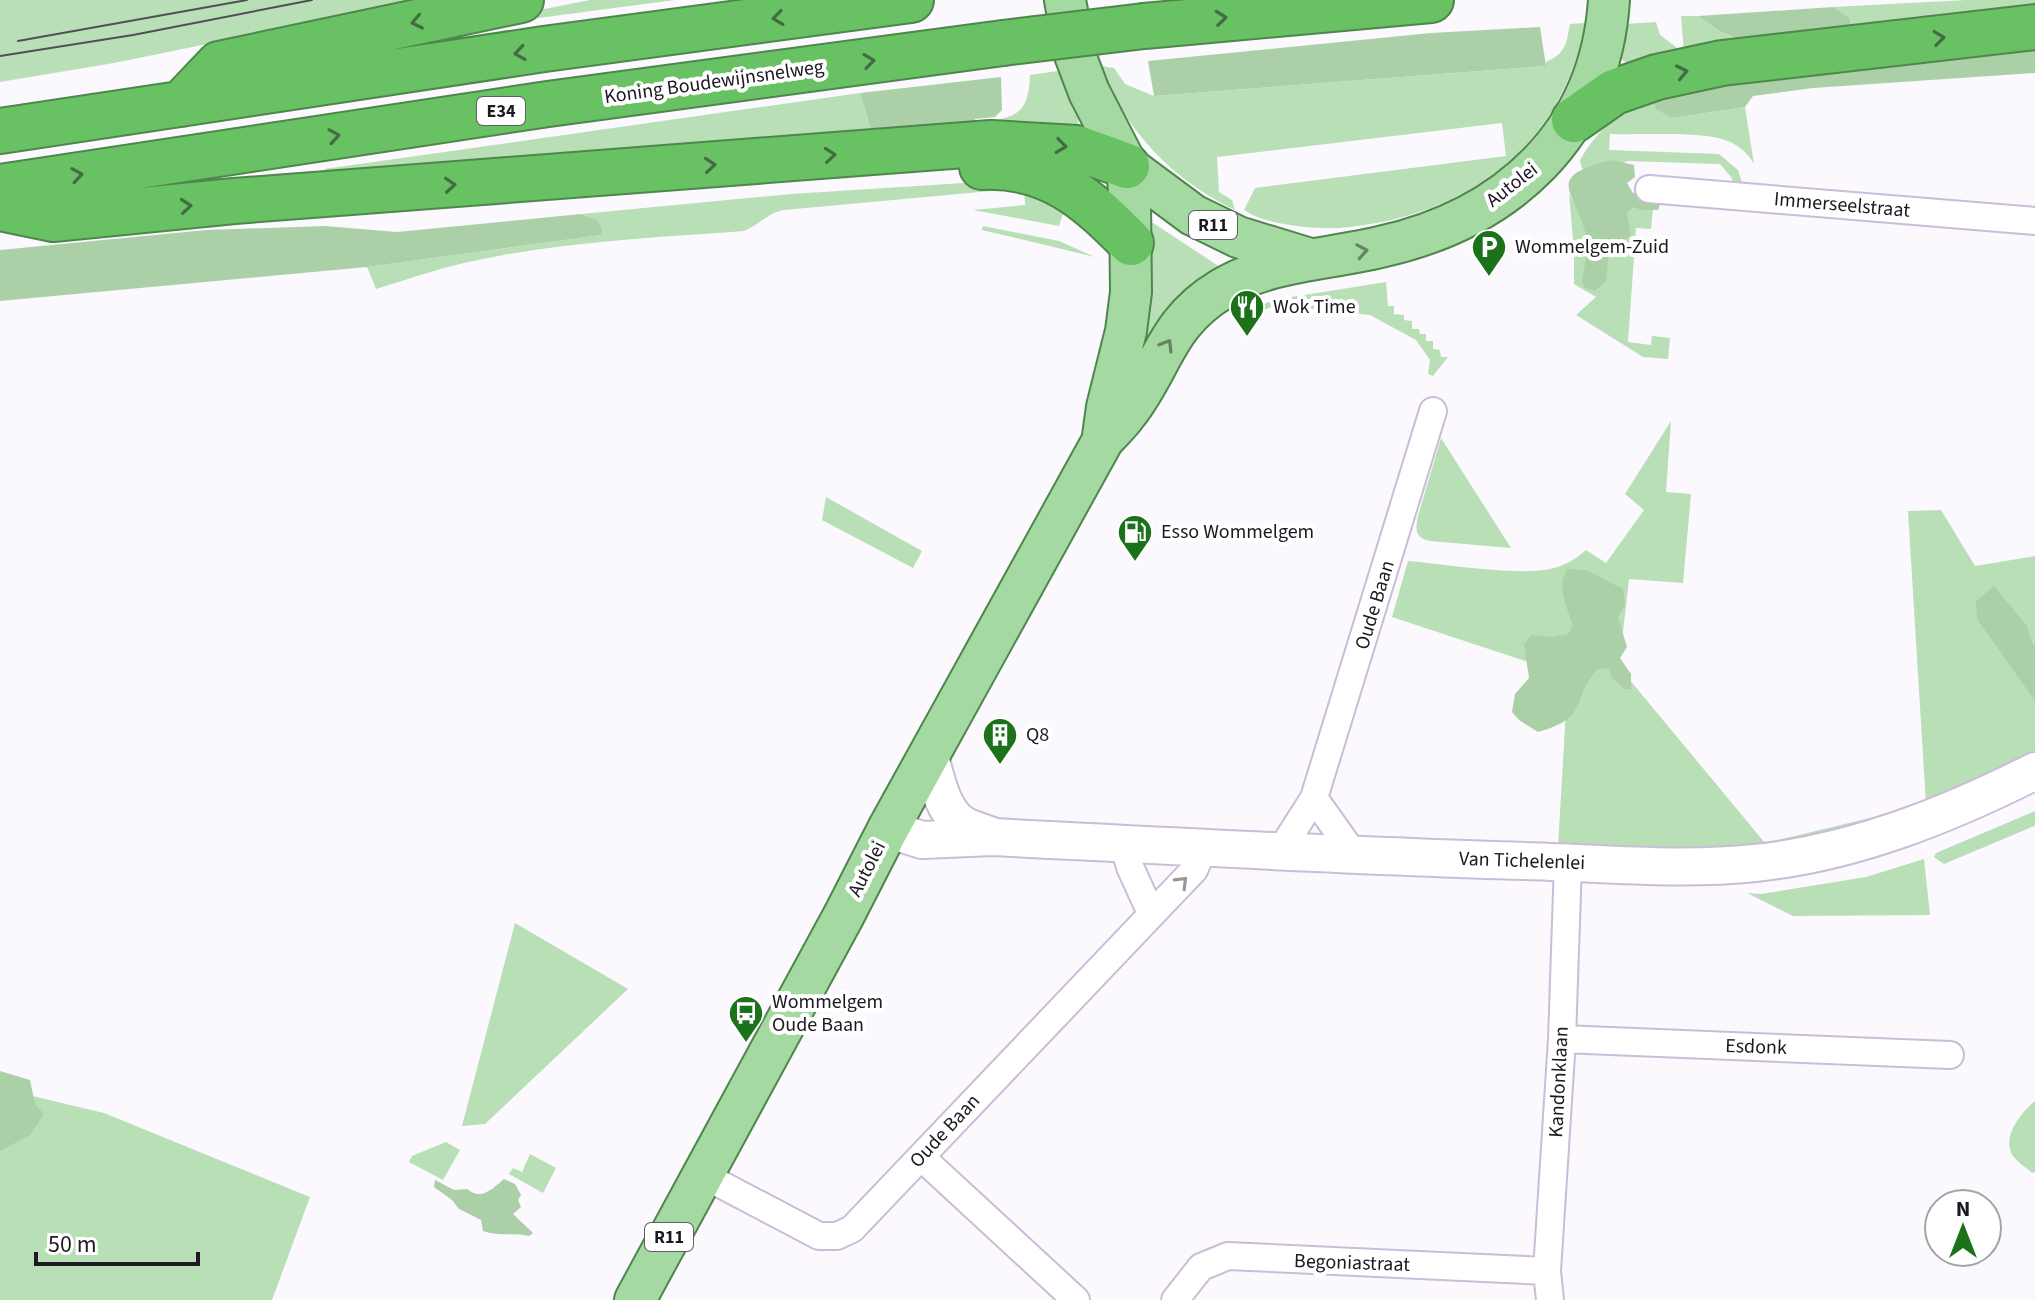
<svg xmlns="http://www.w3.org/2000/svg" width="2035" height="1300" font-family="'Source Sans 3',sans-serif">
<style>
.green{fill:#b9dfb6}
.forest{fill:#abd0a7}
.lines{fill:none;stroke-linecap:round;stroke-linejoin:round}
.street-casing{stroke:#cabdd7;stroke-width:30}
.secondary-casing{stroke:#cabdd7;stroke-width:40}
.primary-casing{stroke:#4e864c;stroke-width:44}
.highway-casing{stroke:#4e864c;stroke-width:48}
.street{stroke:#fff;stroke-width:26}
.secondary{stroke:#fff;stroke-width:36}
.primary{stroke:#a4daa1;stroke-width:40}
.highway{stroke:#68c163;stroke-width:44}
.tram{stroke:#524d56;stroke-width:2}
.highway-bridge-casing{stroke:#4e864c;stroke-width:48;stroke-linecap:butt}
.highway-bridge{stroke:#68c163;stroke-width:44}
.oneway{stroke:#426c42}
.oneway2{stroke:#678367}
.oneway3{stroke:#99979b}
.labels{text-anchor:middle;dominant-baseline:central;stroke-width:8;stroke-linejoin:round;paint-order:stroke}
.shield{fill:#fff;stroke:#615d64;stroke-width:2}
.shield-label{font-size:18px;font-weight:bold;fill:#1d1821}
.street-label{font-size:20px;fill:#1d1821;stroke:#fff}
.poi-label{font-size:20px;fill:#1d1821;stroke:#fff;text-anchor:start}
</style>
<rect width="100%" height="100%" fill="#fbf8fe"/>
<path class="green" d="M0 0H423L114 63 0 82Z
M590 0H675L424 33Z
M1966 0H2035V17L1854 37 1833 7Z
M1681 16H1698L1719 31 1761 49 1632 67 1620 58 1625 24 1656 22 1660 35 1684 53Z
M1585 23C1562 150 1461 219 1338 228 1312 229 1265 225 1244 210L1255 188 1506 156 1502 123 1217 157 1219 192 1232 200 1235 210C1173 180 1125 131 1101 66L1114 68 1125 84 1154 96 1546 66V62C1566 53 1566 45 1570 24Z
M1058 71 1079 117 1078 125 1069 132 983 128 982 121C1017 119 1029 112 1030 75Z
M1651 91 1672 118 1745 107 1754 164C1748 153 1738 144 1725 140 1701 131 1638 135 1610 134L1609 150 1719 154 1738 170 1744 189 1736 188 1731 177 1720 164 1627 161 1595 179C1586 175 1581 170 1580 160 1601 125 1619 114 1651 91Z
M860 93 871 130 334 174 324 169Z
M995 181C1023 182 1043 188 1067 202L1059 226 973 210 1025 205 1024 188 784 210C769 212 759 225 744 231 650 238 556 242 464 263 434 270 405 280 376 289L367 267 601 235 603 230 597 220 581 214 791 194Z
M1569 194 1590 229 1606 194 1654 199 1651 229 1636 228 1628 342 1651 345 1652 336 1670 338 1668 359 1643 357 1576 315 1596 297 1574 284V250Z
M1144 217 1220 267 1221 274 1138 359Z
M983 226 1059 241 1095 257 982 230Z
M1386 282 1388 306H1394V314L1404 315V320L1412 321V329H1419L1420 334H1426V341H1433V349L1440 350 1441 357H1448L1433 376 1428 374 1430 360 1416 340 1370 315 1278 305 1247 315 1253 309 1273 300Z
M1671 421 1666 492 1691 494 1683 583 1629 579 1619 667 1765 843 1920 806V815L1736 853 1558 847 1568 675 1392 617 1408 561C1445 564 1521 577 1554 568 1566 565 1577 558 1586 550L1606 563 1644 510 1625 494Z
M1441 438 1511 548 1430 541C1415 538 1415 530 1418 516Z
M826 497 922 551 913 568 822 520Z
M1941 510 1975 566 2035 556V758L1926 804 1908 511Z
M2035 811V826L2032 827 1944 864 1934 857 1936 853Z
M1924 859 1930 915 1793 916 1747 893 1761 894 1866 877Z
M515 923 628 989 485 1124 462 1126Z
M28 1095 104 1113 310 1197 272 1300H0V1096Z
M2035 1101V1172L2032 1173C2027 1168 2017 1162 2013 1156 2001 1137 2021 1113 2035 1101Z
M446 1142 460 1150 443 1180 409 1162 412 1156Z
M530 1154 556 1168 543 1193 509 1174 513 1168 522 1172Z"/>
<path class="forest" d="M1833 7 1849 18 1854 37 1761 49 1719 31 1698 16Z
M1540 27 1546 66 1154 96 1148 61 1431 33Z
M2035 45V73L1813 88 1753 96 1745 107 1672 118 1656 109 1651 91Z
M1001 77 1002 110 995 117 975 119 977 126 871 130 860 93Z
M1612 160 1634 165 1635 177 1627 183 1633 193 1645 190 1661 202 1658 210H1642L1633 207 1627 213 1631 236C1601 253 1611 248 1606 281L1595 291 1585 288 1582 283C1583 268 1590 249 1586 234 1573 188 1544 177 1612 160Z
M581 214 597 220 603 230 601 235 367 267 0 301V250L206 230 325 226 397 232Z
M1567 569 1586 570 1623 589 1625 605 1618 617 1627 647 1620 658 1631 674V689H1624L1613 679 1608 668 1598 669C1569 699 1592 717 1538 732L1519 720 1512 712 1515 694 1529 678 1524 644 1531 635 1553 637 1568 634 1573 626C1567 607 1556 588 1567 569Z
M1994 586 2027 626 2032 643 2035 646V701L1977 619 1976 601Z
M0 1071 30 1080 35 1104 44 1114 30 1135 0 1151Z
M504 1179 515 1184 521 1195 518 1200 521 1207 513 1214 533 1233 529 1236C512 1232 500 1237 483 1231L481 1220 459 1209 452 1200 434 1187 435 1180 454 1190 467 1189C481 1201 492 1189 504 1179Z"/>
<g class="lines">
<g class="street-casing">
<path id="street" d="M1649 189 2035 221
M1314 798 1353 853
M1123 843 1130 867 1151 913
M1281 850 1314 798 1433 411
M1562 1039 1950 1055
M921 1157 1076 1300
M703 1175 819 1236H837L852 1229 1194 870 1205 846
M1175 1300 1201 1267 1228 1256 1547 1271
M1550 1300 1547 1271 1562 1039 1568 863"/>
</g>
<g class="secondary-casing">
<path id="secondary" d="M929 754C936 776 941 810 962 824 970 829 982 832 992 836
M888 829 922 840 993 837C1170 846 1348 856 1525 861 1601 863 1679 871 1755 863 1853 853 1948 815 2035 771"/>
</g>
<g class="primary-casing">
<path id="primary" d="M1065 0 1075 55 1089 92 1127 166 1130 204 1131 292 1126 331 1107 407 1103 436
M1127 166 1193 215 1238 237 1310 259
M635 1300 844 915 888 829 1103 440C1111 431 1120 423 1127 413 1163 367 1165 323 1222 289 1270 260 1326 260 1380 247 1507 219 1600 135 1609 0"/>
</g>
<g class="highway-casing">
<path id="highway" d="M1144 26 1431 0
M181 104 219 64 521 0
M1574 120 1614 92 1657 77 1722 63 2035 27
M0 131 544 49 911 0
M982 167C1049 164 1087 198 1131 243
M0 187 548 104 1003 43
M0 208 53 219 234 201 991 143 1077 148 1127 166"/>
</g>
<use href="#street" class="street"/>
<use href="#secondary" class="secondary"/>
<use href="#primary" class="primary"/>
<use href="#highway" class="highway"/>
<path class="tram" d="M18 41 247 0
M0 56 133 35 312 0"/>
<g class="highway-bridge-casing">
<path id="highway-bridge" d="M1003 43 1144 26"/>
</g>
<use href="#highway-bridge" class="highway-bridge"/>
</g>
<defs><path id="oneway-chevron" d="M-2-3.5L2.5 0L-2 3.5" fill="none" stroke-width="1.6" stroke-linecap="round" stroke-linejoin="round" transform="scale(2)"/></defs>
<g class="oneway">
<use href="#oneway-chevron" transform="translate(778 18) rotate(172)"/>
<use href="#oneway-chevron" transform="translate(1221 18) rotate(-6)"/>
<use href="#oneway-chevron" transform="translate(417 22) rotate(168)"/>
<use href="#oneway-chevron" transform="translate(1939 38) rotate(-7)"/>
<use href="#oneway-chevron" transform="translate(520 53) rotate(171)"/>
<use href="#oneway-chevron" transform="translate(869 61) rotate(-8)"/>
<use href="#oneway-chevron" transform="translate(1682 72) rotate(-12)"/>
<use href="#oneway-chevron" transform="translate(334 136) rotate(-9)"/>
<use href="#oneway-chevron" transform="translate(1061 146) rotate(7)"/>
<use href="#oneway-chevron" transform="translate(830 155) rotate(-5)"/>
<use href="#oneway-chevron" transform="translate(710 165) rotate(-5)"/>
<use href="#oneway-chevron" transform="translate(77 175) rotate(-9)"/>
<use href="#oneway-chevron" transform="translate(450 185) rotate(-4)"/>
<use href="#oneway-chevron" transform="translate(186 206) rotate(-5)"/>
</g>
<g class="oneway2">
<use href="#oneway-chevron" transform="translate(1362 251) rotate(-10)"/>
<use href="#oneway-chevron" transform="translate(1167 345) rotate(-59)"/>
</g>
<use class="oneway3" href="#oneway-chevron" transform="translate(1182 882) rotate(-45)"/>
<defs>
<g id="parking-pin" transform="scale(1.8)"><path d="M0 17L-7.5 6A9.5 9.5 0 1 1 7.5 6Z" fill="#1c711b" stroke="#fff"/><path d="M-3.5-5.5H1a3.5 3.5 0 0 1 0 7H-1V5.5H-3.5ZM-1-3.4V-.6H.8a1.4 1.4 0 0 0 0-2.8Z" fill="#fff"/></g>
<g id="restaurant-pin" transform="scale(1.8)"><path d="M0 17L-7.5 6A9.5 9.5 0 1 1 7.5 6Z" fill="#1c711b" stroke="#fff"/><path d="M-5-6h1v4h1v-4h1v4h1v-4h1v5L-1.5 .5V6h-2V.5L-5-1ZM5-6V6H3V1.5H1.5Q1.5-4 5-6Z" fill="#fff"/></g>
<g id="fuel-pin" transform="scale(1.8)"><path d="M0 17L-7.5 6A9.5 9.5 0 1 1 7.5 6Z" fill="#1c711b" stroke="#fff"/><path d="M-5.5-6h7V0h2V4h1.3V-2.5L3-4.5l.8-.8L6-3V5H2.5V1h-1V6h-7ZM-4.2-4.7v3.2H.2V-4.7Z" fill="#fff"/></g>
<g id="building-pin" transform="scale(1.8)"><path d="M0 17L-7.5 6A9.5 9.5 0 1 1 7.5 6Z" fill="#1c711b" stroke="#fff"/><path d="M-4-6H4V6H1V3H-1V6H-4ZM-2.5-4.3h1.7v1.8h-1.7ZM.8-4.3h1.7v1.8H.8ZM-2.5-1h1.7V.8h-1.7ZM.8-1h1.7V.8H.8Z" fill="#fff"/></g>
<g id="bus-pin" transform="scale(1.8)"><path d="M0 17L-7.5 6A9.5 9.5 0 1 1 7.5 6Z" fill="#1c711b" stroke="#fff"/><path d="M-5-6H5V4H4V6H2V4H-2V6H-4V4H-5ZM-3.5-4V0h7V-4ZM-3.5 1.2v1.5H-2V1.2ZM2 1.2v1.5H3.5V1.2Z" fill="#fff"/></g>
</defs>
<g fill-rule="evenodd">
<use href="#parking-pin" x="1489" y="247"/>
<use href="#restaurant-pin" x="1247" y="307"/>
<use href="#fuel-pin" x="1135" y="532"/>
<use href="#building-pin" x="1000" y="735"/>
<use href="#bus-pin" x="746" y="1013"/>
</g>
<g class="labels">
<g class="shield">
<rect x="477" y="97" width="48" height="28" rx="6"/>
<rect x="1189" y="211" width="48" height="28" rx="6"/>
<rect x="645" y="1223" width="48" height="28" rx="6"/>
</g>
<g class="shield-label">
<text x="501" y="111">E34</text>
<text x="1213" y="225">R11</text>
<text x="669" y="1237">R11</text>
</g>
<g class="street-label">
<text transform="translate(714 82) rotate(-8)">Koning Boudewijnsnelweg</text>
<text transform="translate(1512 185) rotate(-38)">Autolei</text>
<text transform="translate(1842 205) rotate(5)">Immerseelstraat</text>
<text transform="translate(1375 605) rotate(-73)">Oude Baan</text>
<text transform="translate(1522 861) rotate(2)">Van Tichelenlei</text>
<text transform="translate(867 869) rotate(-63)">Autolei</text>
<text transform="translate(1756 1047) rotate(2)">Esdonk</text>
<text transform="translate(1559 1082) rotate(-87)">Kandonklaan</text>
<text transform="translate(945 1131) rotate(-47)">Oude Baan</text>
<text transform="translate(1352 1263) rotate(2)">Begoniastraat</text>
</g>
<g class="poi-label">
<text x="1515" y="247">Wommelgem-Zuid</text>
<text x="1273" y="307">Wok Time</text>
<text x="1161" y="532">Esso Wommelgem</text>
<text x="1026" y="735">Q8</text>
<text x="772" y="1002">Wommelgem<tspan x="772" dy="23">Oude Baan</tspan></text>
</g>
</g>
<g transform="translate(1963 1228)"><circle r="38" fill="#ffffff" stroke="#a5a3a6" stroke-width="2"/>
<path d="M0-6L14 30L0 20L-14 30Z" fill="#1c711b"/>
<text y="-12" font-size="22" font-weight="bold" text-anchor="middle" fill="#1d1821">N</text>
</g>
<path d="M36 1252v12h162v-12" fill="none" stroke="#1d1821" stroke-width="4"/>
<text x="48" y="1252" font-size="24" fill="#1d1821" stroke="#ffffff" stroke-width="6" paint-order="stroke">50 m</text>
</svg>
